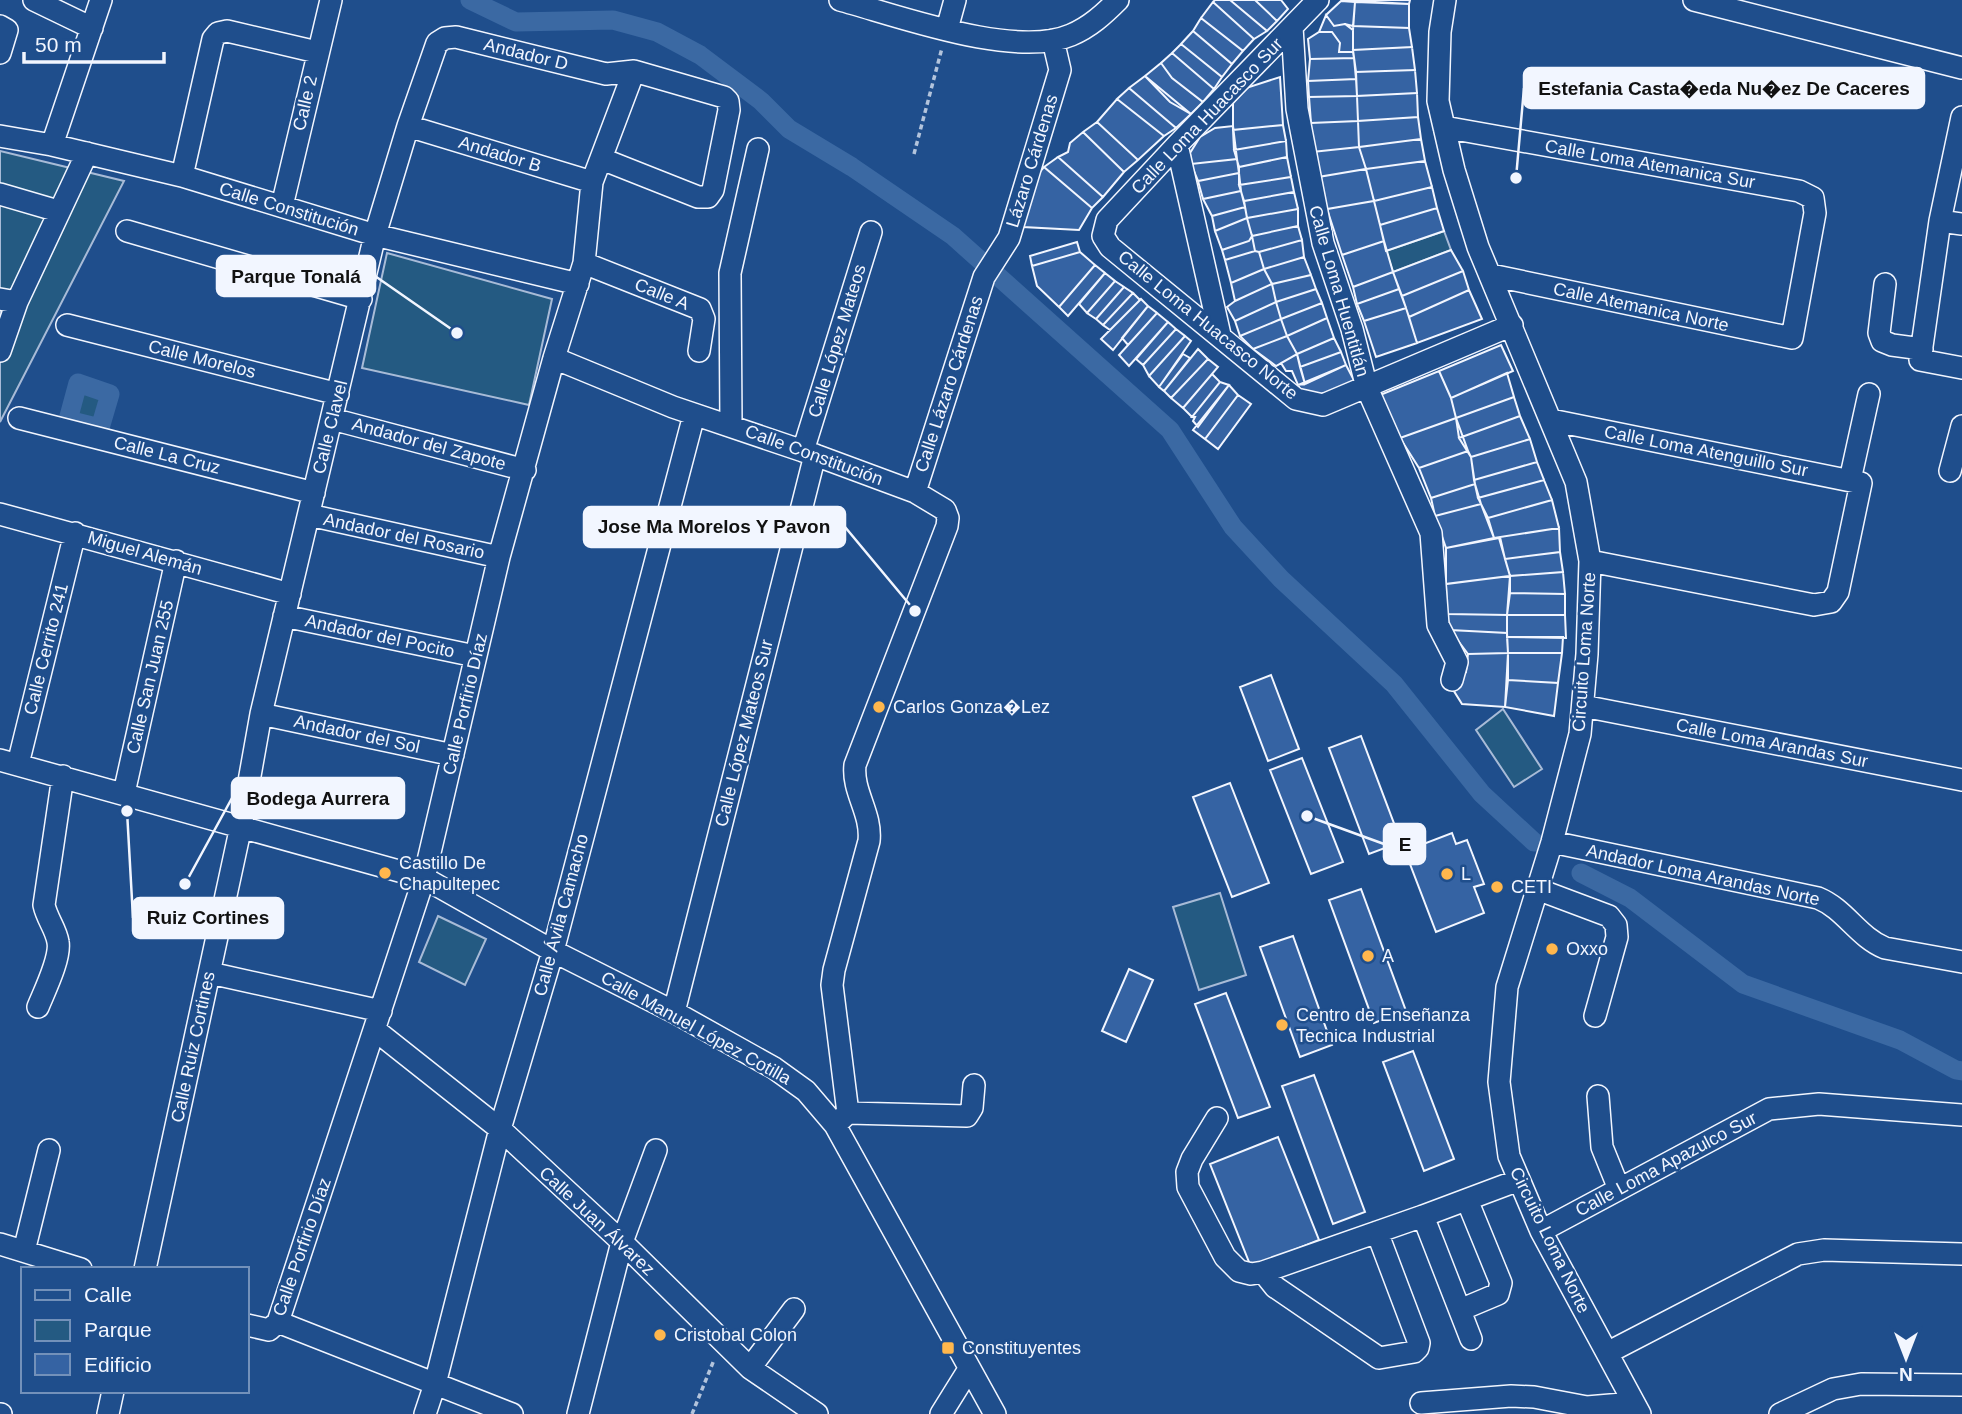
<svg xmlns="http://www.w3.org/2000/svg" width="1962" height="1414" font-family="Helvetica,sans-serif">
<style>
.green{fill:#245a82;stroke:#a8bbd7;stroke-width:2}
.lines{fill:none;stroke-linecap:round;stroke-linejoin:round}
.canal{stroke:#3b69a3;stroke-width:19}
.building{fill:#3563a3;stroke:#f2f6ff;stroke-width:2}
.minor-casing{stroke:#f2f6ff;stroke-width:24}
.path{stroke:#b3c4dc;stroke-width:3.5;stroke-dasharray:5 3.5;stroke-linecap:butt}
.minor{stroke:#1f4e8c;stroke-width:21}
.poi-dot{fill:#ffb74d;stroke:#1f4e8c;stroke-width:2.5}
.labels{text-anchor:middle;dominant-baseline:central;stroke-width:5;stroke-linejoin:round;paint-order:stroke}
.street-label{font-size:18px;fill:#f2f6ff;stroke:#1f4e8c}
.poi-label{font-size:18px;fill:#f2f6ff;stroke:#1f4e8c;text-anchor:start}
.leader{fill:none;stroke:#f2f6ff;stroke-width:2.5}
.callout-dot{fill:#f2f6ff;stroke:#1f4e8c;stroke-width:2.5}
.callout{fill:#f2f6ff;stroke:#f2f6ff;stroke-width:2.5}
.callout-label{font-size:19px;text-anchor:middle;font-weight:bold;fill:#111}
</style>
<rect width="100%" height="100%" fill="#1f4e8c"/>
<path class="green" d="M0 151 124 181 0 422Z
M1444 231 1451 250 1393 272 1386 251Z
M387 253 552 299 529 405 362 368Z
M78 383 110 394 100 428 68 420Z
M1503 709 1542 769 1514 787 1476 730Z
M1220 893 1246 975 1199 990 1173 907Z
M438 916 486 939 465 985 419 962Z"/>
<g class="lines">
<path class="canal" d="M470 0 516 22 613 20 657 32 700 55 761 101 789 129 852 167 953 236 1170 430 1233 527 1281 579 1394 684 1482 794 1534 842
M78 383 110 394 100 428 68 420Z
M1581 873 1630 898 1743 984 1900 1040 1956 1070 1962 1071"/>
</g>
<path class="building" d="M1215 0H1230L1267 31 1254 39 1213 2Z
M1230 0H1255L1277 21 1267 31Z
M1255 0H1281L1288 9 1277 21Z
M1341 0H1410L1409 4Z
M1341 1 1355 2 1353 30 1345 24 1334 26 1326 15Z
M1213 2 1254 39 1243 51 1201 18Z
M1355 2 1409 4V28L1353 26Z
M1326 15 1334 26 1345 24 1353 26V52H1339L1340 43 1332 32H1319Z
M1201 18 1243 51 1232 64 1193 31Z
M1353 26 1409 28 1412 47 1353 50Z
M1193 31 1232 64 1222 77 1181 44Z
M1319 32H1332L1340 43 1339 52H1353L1354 58 1310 59 1308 39Z
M1181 44 1222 77 1214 89 1172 53Z
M1412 47 1415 70 1356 72 1353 50Z
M1172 53 1214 89 1203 102 1172 78 1161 63Z
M1354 58 1356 79 1308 81 1310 59Z
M1161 63 1172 78 1203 102 1191 114 1170 102 1145 76Z
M1415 70 1417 93 1357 96 1356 72Z
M1145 76 1191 114 1176 128 1129 88Z
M1280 77 1283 125 1233 130V103L1246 88Z
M1356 79 1357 96 1309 97 1308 81Z
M1129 88 1176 128 1164 136 1117 99Z
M1417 93 1418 117 1358 121 1357 96Z
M1357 96 1358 121 1311 123 1309 97Z
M1117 99 1164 136 1138 160 1097 122Z
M1418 117 1421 139 1359 147 1358 121Z
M1358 121 1359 147 1312 152 1311 123Z
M1097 122 1138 160 1124 172 1083 132Z
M1283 125 1286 141 1234 150 1233 130Z
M1233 126 1237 159 1191 164 1190 153 1200 137 1215 128Z
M1083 132 1124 172 1103 197 1058 157 1068 152 1070 143Z
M1421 139 1425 161 1366 169 1359 147Z
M1286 141 1287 157 1239 167 1234 150Z
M1359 147 1366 169 1318 177 1312 152Z
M1058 157 1103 197 1092 208 1044 167Z
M1287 157 1291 177 1239 185V167Z
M1237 159 1239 173 1198 181 1191 164Z
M1425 161 1432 187 1374 201 1366 169Z
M1044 167 1092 208 1079 230 1023 227 1037 175Z
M1366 169 1374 201 1327 209 1318 177Z
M1239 173 1241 191 1203 199 1198 181Z
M1291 177 1294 192 1244 201 1239 185Z
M1432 187 1437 208 1380 225 1374 201Z
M1241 191 1245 207 1212 216 1203 199Z
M1294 192 1298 209 1247 218 1244 201Z
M1374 201 1384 241 1342 255 1327 209Z
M1245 207 1247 218 1215 231 1212 216Z
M1437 208 1444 231 1386 251 1380 225Z
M1298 209V226L1252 236 1247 218Z
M1247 218 1252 236 1249 241 1222 250 1215 231Z
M1298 226 1302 240 1259 252 1255 251 1252 236Z
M1252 236 1255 251 1225 260 1222 250 1249 241Z
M1302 240 1304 257 1264 269 1259 252Z
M1384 241 1393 272 1353 287 1342 255Z
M1077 242 1080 252 1032 266 1030 256Z
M1451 250 1463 271 1402 296 1393 272Z
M1255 251 1259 252 1264 269 1231 283 1225 260Z
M1080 252 1095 265 1059 307 1037 286 1032 266Z
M1304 257 1311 275 1272 284 1264 269Z
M1095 265 1105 273 1068 316 1059 307Z
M1264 269 1272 284 1235 301 1231 283Z
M1463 271 1469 290 1409 317 1402 296Z
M1393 272 1399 289 1357 304 1353 287Z
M1105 273 1115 281 1087 313 1079 304Z
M1311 275 1316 289 1276 302 1272 284Z
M1115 281 1124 287 1096 319 1087 313Z
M1272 284 1276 302 1235 321 1227 307 1235 301Z
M1124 287 1133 293 1103 325 1096 319Z
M1316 289 1322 303 1281 319 1276 302Z
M1399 289 1406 308 1364 321 1357 304Z
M1469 290 1482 319 1417 343 1409 317Z
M1133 293 1140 300 1110 330 1103 325Z
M1141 299 1148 306 1113 350 1101 339Z
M1276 302 1281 319 1240 336 1235 321Z
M1322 303 1327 318 1287 336 1281 319Z
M1148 306 1157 313 1128 345 1122 338Z
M1406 308 1417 343 1376 357 1364 321Z
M1157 313 1168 322 1129 366 1119 355Z
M1327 318 1334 338 1297 354 1287 336Z
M1281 319 1287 336 1253 349 1240 336Z
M1168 322 1176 329 1143 365 1136 359Z
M1176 329 1185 336 1149 376 1143 365Z
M1185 336 1191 341 1159 387 1149 376Z
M1287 336 1297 354 1276 366 1253 349Z
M1334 338 1341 352 1300 367 1297 354Z
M1501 345 1513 371 1451 398 1439 371Z
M1198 349 1208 359 1171 398 1164 391Z
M1341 352 1346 365 1305 384 1300 367Z
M1183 354 1190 358 1164 391 1159 387Z
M1297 354 1305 384 1298 385 1292 371H1286L1281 363Z
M1208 359 1218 367 1183 408 1171 398Z
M1346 365 1358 388 1319 402 1304 397 1298 385Z
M1439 371 1451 398 1456 418 1400 438 1380 395Z
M1507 373 1514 397 1456 418 1451 398Z
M1212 374 1220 382 1192 417 1183 408Z
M1220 382 1229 385 1198 427 1193 421 1195 417H1192Z
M1229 385 1238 395 1205 439 1193 430Z
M1238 395 1251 404 1218 449 1205 439Z
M1514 397 1520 416 1459 438 1456 418Z
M1520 416 1530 439 1471 457 1459 438Z
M1456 418 1468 451 1419 468 1400 438Z
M1530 439 1537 462 1474 480 1471 457Z
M1468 451 1471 457 1475 484 1431 498 1419 468Z
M1537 462 1544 480 1478 498 1474 480Z
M1544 480 1552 500 1488 518 1478 498Z
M1475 484 1481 504 1435 516 1431 498Z
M1552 500 1559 528 1494 538 1488 518Z
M1481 504 1494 538 1446 548 1435 516Z
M1559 528 1560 552 1505 559 1500 537Z
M1499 538 1510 576 1446 584V548Z
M1560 552 1563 572 1510 576 1505 559Z
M1563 572 1565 594 1510 593V576Z
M1510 576 1507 615 1447 614 1446 584Z
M1510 593 1565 594V615H1507Z
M1447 614 1507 615V633L1450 630Z
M1507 615H1565L1566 638 1507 637Z
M1450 630 1507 633 1508 653 1468 654Z
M1507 637H1563L1562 653H1508Z
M1508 653H1562L1558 683 1508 680Z
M1508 653 1505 707 1462 704 1452 688 1466 672 1468 654Z
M1271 675 1299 749 1268 761 1240 687Z
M1508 680 1558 683 1554 716 1505 707Z
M1361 736 1401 842 1369 854 1329 748Z
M1302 758 1343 862 1311 874 1270 770Z
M1230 783 1269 883 1232 897 1193 797Z
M1452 833 1456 844 1467 840 1484 884 1474 887 1484 913 1436 932 1405 851Z
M1361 889 1406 1011 1374 1023 1329 900Z
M1293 936 1332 1045 1300 1057 1260 947Z
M1129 969 1153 980 1126 1042 1102 1031Z
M1226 993 1270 1107 1238 1118 1195 1004Z
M1413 1051 1454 1159 1424 1171 1383 1062Z
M1314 1075 1365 1212 1333 1224 1282 1086Z
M1278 1137 1319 1240 1251 1267 1210 1164Z"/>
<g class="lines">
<g class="minor-casing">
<path id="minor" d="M34 0 92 28
M840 0C899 16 1015 59 1071 35 1090 27 1104 14 1118 0
M1318 0 1177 145 1107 220 1103 236 1110 247 1296 399 1323 405 1512 325
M1445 0 1440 32 1438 101 1454 170 1478 247 1576 482 1590 561 1587 654 1580 734 1552 842 1507 987 1499 1082 1509 1156 1541 1231 1640 1414
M1694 0 1962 68
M0 26 7 30 0 53
M1292 27 1297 109 1323 243 1352 329 1367 388 1431 533 1438 625 1457 662 1452 680
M947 29 955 0
M1962 117 1940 221 1920 360 1962 368
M408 126 592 182
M1444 127 1799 191 1813 198 1815 213 1792 338 1491 275
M0 136 52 145 182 176 375 235 578 284
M52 145 101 0
M1177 145 1220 335
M182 176 213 39 218 33 227 31 317 52
M0 194 58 211
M282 206 331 0
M1940 221 1962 224
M127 231 361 299
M584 263 700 309 704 319 699 351
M1885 284 1879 333 1882 341 1892 345 1922 349
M0 299 17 302 0 351
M17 302 87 153
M67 325 338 394
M554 358 673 407 815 455 915 492 945 510 948 518 947 526 855 765C852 792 872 813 869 841L834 970 832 985 848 1113 835 1125
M19 418 314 493
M332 419 525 470
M1551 420 1861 483 1838 592 1831 602 1814 605 1590 561
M731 426 730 273 758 149
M803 451 871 232
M1950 471 1962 426
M1850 480 1869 394
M915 492 984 277 1009 238 1060 70 1053 40
M0 514 290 594
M309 515 499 557
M284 616 475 656
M1583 706 1962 780
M261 714 453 755
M0 760 424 878 553 951 674 1012 774 1068 806 1091 835 1125 995 1414
M18 764 75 533
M124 793 176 561
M1552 842 1818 898C1845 909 1858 937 1885 948L1962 962
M1537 889 1609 916 1616 925 1617 937 1595 1016
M210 973 381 1011
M38 1007C44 992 61 958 58 942 56 929 47 919 44 905L63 776
M674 1012 815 455
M375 1030 500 1129 622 1242 750 1368 817 1414
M1598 1096 1602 1147 1619 1189
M848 1113 967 1116 972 1108 974 1085
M1217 1118 1192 1159 1187 1172 1188 1187 1225 1257 1239 1271 1251 1274 1263 1272 1423 1216
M1541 1231 1769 1109 1819 1104 1962 1115
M0 1244 81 1269
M24 1251 49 1150
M145 1269 241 826 261 714 375 235 408 126 437 43 445 38 456 37 606 74 634 71 724 97 728 101 729 110 713 190 708 197H698L602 159
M1263 1272 1275 1287 1379 1358 1414 1352 1418 1348 1419 1343 1377 1232
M1460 1310 1498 1294 1501 1283 1467 1200
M278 1322 512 1414
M247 1325 269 1330 278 1322 424 878 499 557 554 358 584 263 592 182 634 71
M1471 1339 1423 1216 1519 1180
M1607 1353 1798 1254 1824 1250 1962 1254
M750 1368 794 1309
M1421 1403 1511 1396 1534 1397 1587 1407 1634 1403
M0 1414H1
M108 1414 113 1391
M425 1414 435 1384 500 1129 553 951 694 415
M578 1414 622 1242 656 1150
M941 1414 969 1369
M1780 1414 1833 1389 1861 1384 1962 1385"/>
</g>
<path class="path" d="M914 154 942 48
M692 1414 714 1360"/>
<use href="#minor" class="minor"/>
</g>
<g class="poi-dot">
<circle cx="879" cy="707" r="7"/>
<circle cx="385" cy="873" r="7"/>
<circle cx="1447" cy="874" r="7"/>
<circle cx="1497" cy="887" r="7"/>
<circle cx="1552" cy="949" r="7"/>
<circle cx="1368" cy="956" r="7"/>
<circle cx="1282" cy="1025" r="7"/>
<circle cx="660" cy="1335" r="7"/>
<rect x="941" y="1341" width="14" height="14" rx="3.5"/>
</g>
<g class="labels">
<g class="street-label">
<text transform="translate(526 54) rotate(14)">Andador D</text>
<text transform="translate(305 103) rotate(-77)">Calle 2</text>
<text transform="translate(1207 116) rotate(-46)">Calle Loma Huacasco Sur</text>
<text transform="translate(500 154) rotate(17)">Andador B</text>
<text transform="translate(1032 161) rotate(-73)">Lázaro Cárdenas</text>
<text transform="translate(1650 164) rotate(10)">Calle Loma Atemanica Sur</text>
<text transform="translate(289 209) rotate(17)">Calle Constitución</text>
<text transform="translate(1339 291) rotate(74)">Calle Loma Huentitlán</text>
<text transform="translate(662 294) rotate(22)">Calle A</text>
<text transform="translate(1641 307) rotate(12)">Calle Atemanica Norte</text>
<text transform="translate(1208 325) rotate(39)">Calle Loma Huacasco Norte</text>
<text transform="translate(837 341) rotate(-73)">Calle López Mateos</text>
<text transform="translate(202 359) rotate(14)">Calle Morelos</text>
<text transform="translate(949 384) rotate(-72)">Calle Lázaro Cárdenas</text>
<text transform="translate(330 427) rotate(-76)">Calle Clavel</text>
<text transform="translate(429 444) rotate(15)">Andador del Zapote</text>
<text transform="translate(1706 451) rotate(11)">Calle Loma Atenguillo Sur</text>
<text transform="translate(167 455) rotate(14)">Calle La Cruz</text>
<text transform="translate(814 455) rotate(20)">Calle Constitución</text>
<text transform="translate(404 536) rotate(12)">Andador del Rosario</text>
<text transform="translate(145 553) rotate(16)">Miguel Alemán</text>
<text transform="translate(380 636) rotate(12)">Andador del Pocito</text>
<text transform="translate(46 649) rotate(-76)">Calle Cerrito 241</text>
<text transform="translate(1584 652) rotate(-86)">Circuito Loma Norte</text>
<text transform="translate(150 677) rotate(-77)">Calle San Juan 255</text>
<text transform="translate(465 704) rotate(-77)">Calle Porfirio Díaz</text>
<text transform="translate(744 733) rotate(-76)">Calle López Mateos Sur</text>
<text transform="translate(357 734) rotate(12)">Andador del Sol</text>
<text transform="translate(1772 743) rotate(11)">Calle Loma Arandas Sur</text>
<text transform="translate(1703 875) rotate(12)">Andador Loma Arandas Norte</text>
<text transform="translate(561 915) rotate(-75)">Calle Ávila Camacho</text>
<text transform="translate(696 1028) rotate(29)">Calle Manuel López Cotilla</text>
<text transform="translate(193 1047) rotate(-78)">Calle Ruiz Cortines</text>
<text transform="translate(1666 1164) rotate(-28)">Calle Loma Apazulco Sur</text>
<text transform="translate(597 1221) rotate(43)">Calle Juan Álvarez</text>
<text transform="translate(1550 1240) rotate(64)">Circuito Loma Norte</text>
<text transform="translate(302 1247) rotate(-71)">Calle Porfirio Díaz</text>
</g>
<g class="poi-label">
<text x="893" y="707">Carlos Gonza�Lez</text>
<text x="399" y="863">Castillo De<tspan x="399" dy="21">Chapultepec</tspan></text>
<text x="1461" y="874">L</text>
<text x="1511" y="887">CETI</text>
<text x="1566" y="949">Oxxo</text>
<text x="1382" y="956">A</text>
<text x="1296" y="1015">Centro de Enseñanza<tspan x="1296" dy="21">Tecnica Industrial</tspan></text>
<text x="674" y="1335">Cristobal Colon</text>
<text x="962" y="1348">Constituyentes</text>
</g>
</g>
<path class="leader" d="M1516 178L1524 88M457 333L375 276M915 611L845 527M185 884L232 798M1307 816L1384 844M127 811L133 918"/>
<g class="callout-dot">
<circle cx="1516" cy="178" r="7"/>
<circle cx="457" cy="333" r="7"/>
<circle cx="915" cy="611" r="7"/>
<circle cx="185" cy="884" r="7"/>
<circle cx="1307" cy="816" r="7"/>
<circle cx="127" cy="811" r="7"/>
</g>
<g class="callout">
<rect x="1524" y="68" width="400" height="40" rx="7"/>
<rect x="217" y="256" width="158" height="40" rx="7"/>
<rect x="584" y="507" width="261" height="40" rx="7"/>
<rect x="232" y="778" width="172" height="40" rx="7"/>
<rect x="1384" y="824" width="41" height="40" rx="7"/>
<rect x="133" y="898" width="150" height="40" rx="7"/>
</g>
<g class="callout-label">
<text x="1724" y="95">Estefania Casta�eda Nu�ez De Caceres</text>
<text x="296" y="283">Parque Tonalá</text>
<text x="714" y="533">Jose Ma Morelos Y Pavon</text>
<text x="318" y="805">Bodega Aurrera</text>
<text x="1405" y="851">E</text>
<text x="208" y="924">Ruiz Cortines</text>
</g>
<rect x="21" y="1267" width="228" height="126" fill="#1f4e8c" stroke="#7391ba" stroke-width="2"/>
<rect x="35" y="1290" width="35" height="10" fill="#1f4e8c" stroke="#7391ba" stroke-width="2"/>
<text x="84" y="1302" font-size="21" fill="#f2f6ff">Calle</text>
<rect x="35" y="1320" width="35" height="21" fill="#245a82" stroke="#7391ba" stroke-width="2"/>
<text x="84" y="1337" font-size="21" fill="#f2f6ff">Parque</text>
<rect x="35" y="1354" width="35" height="21" fill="#3563a3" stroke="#7391ba" stroke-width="2"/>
<text x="84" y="1372" font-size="21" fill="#f2f6ff">Edificio</text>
<g transform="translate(1906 1358) rotate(180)" stroke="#1f4e8c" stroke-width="5" paint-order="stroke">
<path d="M0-5L12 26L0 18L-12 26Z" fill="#f2f6ff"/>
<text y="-10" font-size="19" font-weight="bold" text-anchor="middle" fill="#f2f6ff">N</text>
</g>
<path d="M24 52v10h140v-10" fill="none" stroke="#f2f6ff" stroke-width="3.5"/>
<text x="35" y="52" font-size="21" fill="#f2f6ff" stroke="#1f4e8c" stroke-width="5" paint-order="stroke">50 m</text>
</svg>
